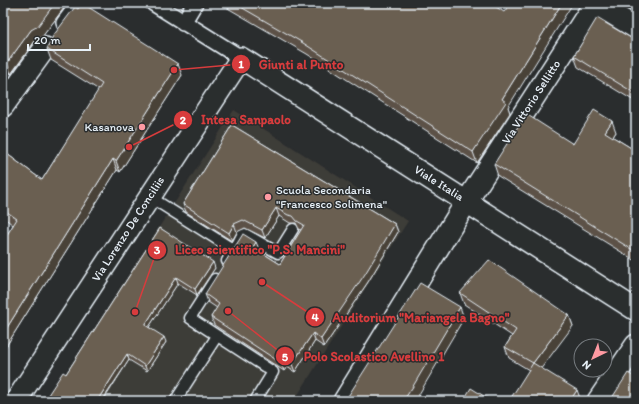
<svg xmlns="http://www.w3.org/2000/svg" width="639" height="404" font-family="Itim,sans-serif">
<style>
.built{fill:#3d3c38}
.lines{fill:none;stroke-linecap:round;stroke-linejoin:round}
.service-casing{stroke:#e8f1f8;stroke-width:13}
.pedestrian-casing{stroke:#e8f1f8;stroke-width:18}
.minor-casing{stroke:#e8f1f8;stroke-width:24}
.service{stroke:#2a2d2e;stroke-width:10}
.pedestrian{stroke:#2a2d2e;stroke-width:15}
.minor{stroke:#2a2d2e;stroke-width:21}
.wall{fill:#5b5146;stroke:#e8f1f8}
.shaded-wall{fill:#4a4239;stroke:#e8f1f8}
.building{fill:#6a5e51;stroke:#e8f1f8}
.poi-dot{fill:#ff9aa2;stroke:#2a2d2e;stroke-width:1.5}
.labels{text-anchor:middle;dominant-baseline:central;stroke-width:3;stroke-linejoin:round;paint-order:stroke}
.street-label{font-size:12px;fill:#e8f1f8;stroke:#2a2d2e}
.poi-label{font-size:12px;fill:#e8f1f8;stroke:#2a2d2e;text-anchor:end}
.leader{fill:none;stroke:#d83c3d;stroke-width:1.5}
.callout-dot{fill:#d83c3d;stroke:#2a2d2e;stroke-width:1.5}
.mark-label{font-size:12px;text-anchor:middle;font-weight:bold;fill:#fff}
.callout-label{font-size:13px;text-anchor:middle;font-weight:bold;fill:#d83c3d;stroke:#2a2d2e;stroke-width:3;stroke-linejoin:round;paint-order:stroke}
</style>
<rect width="100%" height="100%" fill="#2a2d2e"/>
<filter id="ink" filterUnits="userSpaceOnUse"><feTurbulence type="fractalNoise" baseFrequency=".025" numOctaves="2"/><feDisplacementMap in="SourceGraphic" scale="8" xChannelSelector="R" yChannelSelector="G"/><feConvolveMatrix kernelMatrix="1 2 1 2 8 2 1 2 1" color-interpolation-filters="sRGB"/></filter>
<g filter="url(#ink)">
<path class="built" d="M234 110 408 221 294 401H48Z"/>
<g class="lines">
<g class="service-casing">
<path id="service" d="M150 197 234 250 227 261
M235 249 242 235 245 234 278 253 293 229
M215 279 190 318 273 372 255 401
M175 401 217 336"/>
</g>
<g class="pedestrian-casing">
<path id="pedestrian" d="M153 3 241 58
M64 23 79 3
M183 23 195 3"/>
</g>
<g class="minor-casing">
<path id="minor" d="M595 3 636 28
M3 106 45 48
M16 401 241 58 636 310
M344 401 467 201 595 3
M598 401 636 345"/>
</g>
<use href="#service" class="service"/>
<use href="#pedestrian" class="pedestrian"/>
<use href="#minor" class="minor"/>
</g>
<path class="wall" d="M3 3H63L64 8 42 37 35 41 11 74 3 68Z
M219 3H490L508 107 510 113 477 163 307 54Z
M636 41V102L578 67 574 56Z
M47 49 182 75 120 172 117 170 3 351V241L13 225 3 217V151L42 180 99 90 51 60Z
M232 125 395 224 398 232 368 282 324 347 315 341 295 372 287 367 284 371 214 325 211 317 217 308 208 302 205 294 259 249 258 250 280 264 301 230 299 229 296 223H290L279 216 265 238 245 228 237 232 232 241 186 212 183 204Z
M616 132 613 137 636 151V261L498 176 494 164Z
M160 228 215 268 197 295 178 283 149 327 166 342 147 371 129 360 103 401H44L66 374Z
M460 293 569 315 573 326 529 370 509 358 505 347 512 336 464 304Z"/>
<path class="shaded-wall" d="M55 3H63L64 8 42 37 35 41 11 74 7 63 31 30Z
M562 3H573L508 107 510 113 477 163 473 152 502 99Z
M178 64 182 75 120 172 116 161Z
M612 121 616 132 609 143 605 132Z
M113 159 117 170 3 351V334Z
M276 208 279 216 265 238 262 230Z
M234 224 237 232 232 241 229 233Z
M395 224 398 232 368 282 324 347 321 339Z
M256 242 259 249 256 254 253 247Z
M213 262 215 268 197 295 195 289Z
M176 277 178 283 147 330 145 325Z
M460 307 464 318 415 401H403Z
M569 315 573 326 537 374 533 363Z
M313 333 315 341 295 372 292 364Z
M164 337 166 342 147 371 145 366Z
M127 354 129 360 102 401H97Z
M284 359 287 367 284 371 281 363Z
M577 390 581 401H570Z"/>
<path class="building" d="M3 3H55L38 26 31 30 7 63 3 60Z
M82 3 178 64 116 161 113 159 3 334V241L17 219 3 209V151L42 180 102 84 47 49 53 36 75 7 78 9Z
M234 3H490L504 12 511 3H562L502 99 506 102 473 152 303 43Z
M597 18 636 41V94L574 56Z
M594 110 612 121 605 132 636 151V252L494 164 526 114 573 144Z
M232 125 395 224 365 274 321 339 313 333 292 364 284 359 281 363 211 317 219 304 205 294 243 234 256 242 253 247 280 264 304 225 297 221 293 216 288 215 276 208 262 230 243 220 234 224 229 233 183 204Z
M160 228 213 262 195 289 176 277 145 325 164 337 145 366 127 354 97 401H44L63 372 66 374Z
M489 260 569 315 533 363 505 347 516 330 460 293Z
M420 283 460 307 412 388 403 401H345Z
M533 363 577 390 570 401H509Z
M628 373 636 378V401H610Z
M471 388 492 401H463Z"/>
</g>
<g class="poi-dot">
<circle cx="142" cy="127" r="4"/>
<circle cx="268" cy="197" r="4"/>
</g>
<g class="labels">
<g class="street-label">
<text transform="translate(531 102) rotate(-57)">Via Vittorio Sellitto</text>
<text transform="translate(439 183) rotate(32)">Viale Italia</text>
<text transform="translate(128 229) rotate(-57)">Via Lorenzo De Conciliis</text>
</g>
<g class="poi-label">
<text x="134" y="127">Kasanova</text>
<text x="276" y="190" text-anchor="start">Scuola Secondaria<tspan x="276" dy="14">"Francesco Solimena"</tspan></text>
</g>
</g>
<path class="leader" d="M174 70L241 64M129 147L183 120M135 312L157 250M262 282L315 317M228 311L285 356"/>
<g class="callout-dot">
<circle cx="174" cy="70" r="4"/>
<circle cx="129" cy="147" r="4"/>
<circle cx="135" cy="312" r="4"/>
<circle cx="262" cy="282" r="4"/>
<circle cx="228" cy="311" r="4"/>
<circle cx="241" cy="64" r="10"/>
<circle cx="183" cy="120" r="10"/>
<circle cx="157" cy="250" r="10"/>
<circle cx="315" cy="317" r="10"/>
<circle cx="285" cy="356" r="10"/>
</g>
<g class="mark-label">
<text x="241" y="68">1</text>
<text x="183" y="124">2</text>
<text x="157" y="254">3</text>
<text x="315" y="321">4</text>
<text x="285" y="361">5</text>
</g>
<g class="callout-label">
<text x="301" y="69">Giunti al Punto</text>
<text x="246" y="124">Intesa Sanpaolo</text>
<text x="260" y="254">Liceo scientifico "P.S. Mancini"</text>
<text x="421" y="322">Auditorium "Mariangela Bagno"</text>
<text x="374" y="361">Polo Scolastico Avellino 1</text>
</g>
<rect width="639" height="404" fill="none" stroke="#2a2d2e" stroke-width="16"/>
<rect x="8" y="8" width="623" height="388" fill="none" stroke="#e8f1f8" stroke-width="1.5" filter="url(#ink)"/>
<g transform="translate(593 358) rotate(223)"><circle r="19" fill="#2a2d2e" stroke="#767b7f"/>
<path d="M0-3L7 15L0 10L-7 15Z" fill="#ff9aa2"/>
<text y="-6" font-size="11" font-weight="bold" text-anchor="middle" fill="#e8f1f8">N</text>
</g>
<path d="M28 44v6h62v-6" fill="none" stroke="#e8f1f8" stroke-width="2"/>
<text x="34" y="44" font-size="12" fill="#e8f1f8" stroke="#2a2d2e" stroke-width="3" paint-order="stroke">20 m</text>
</svg>
